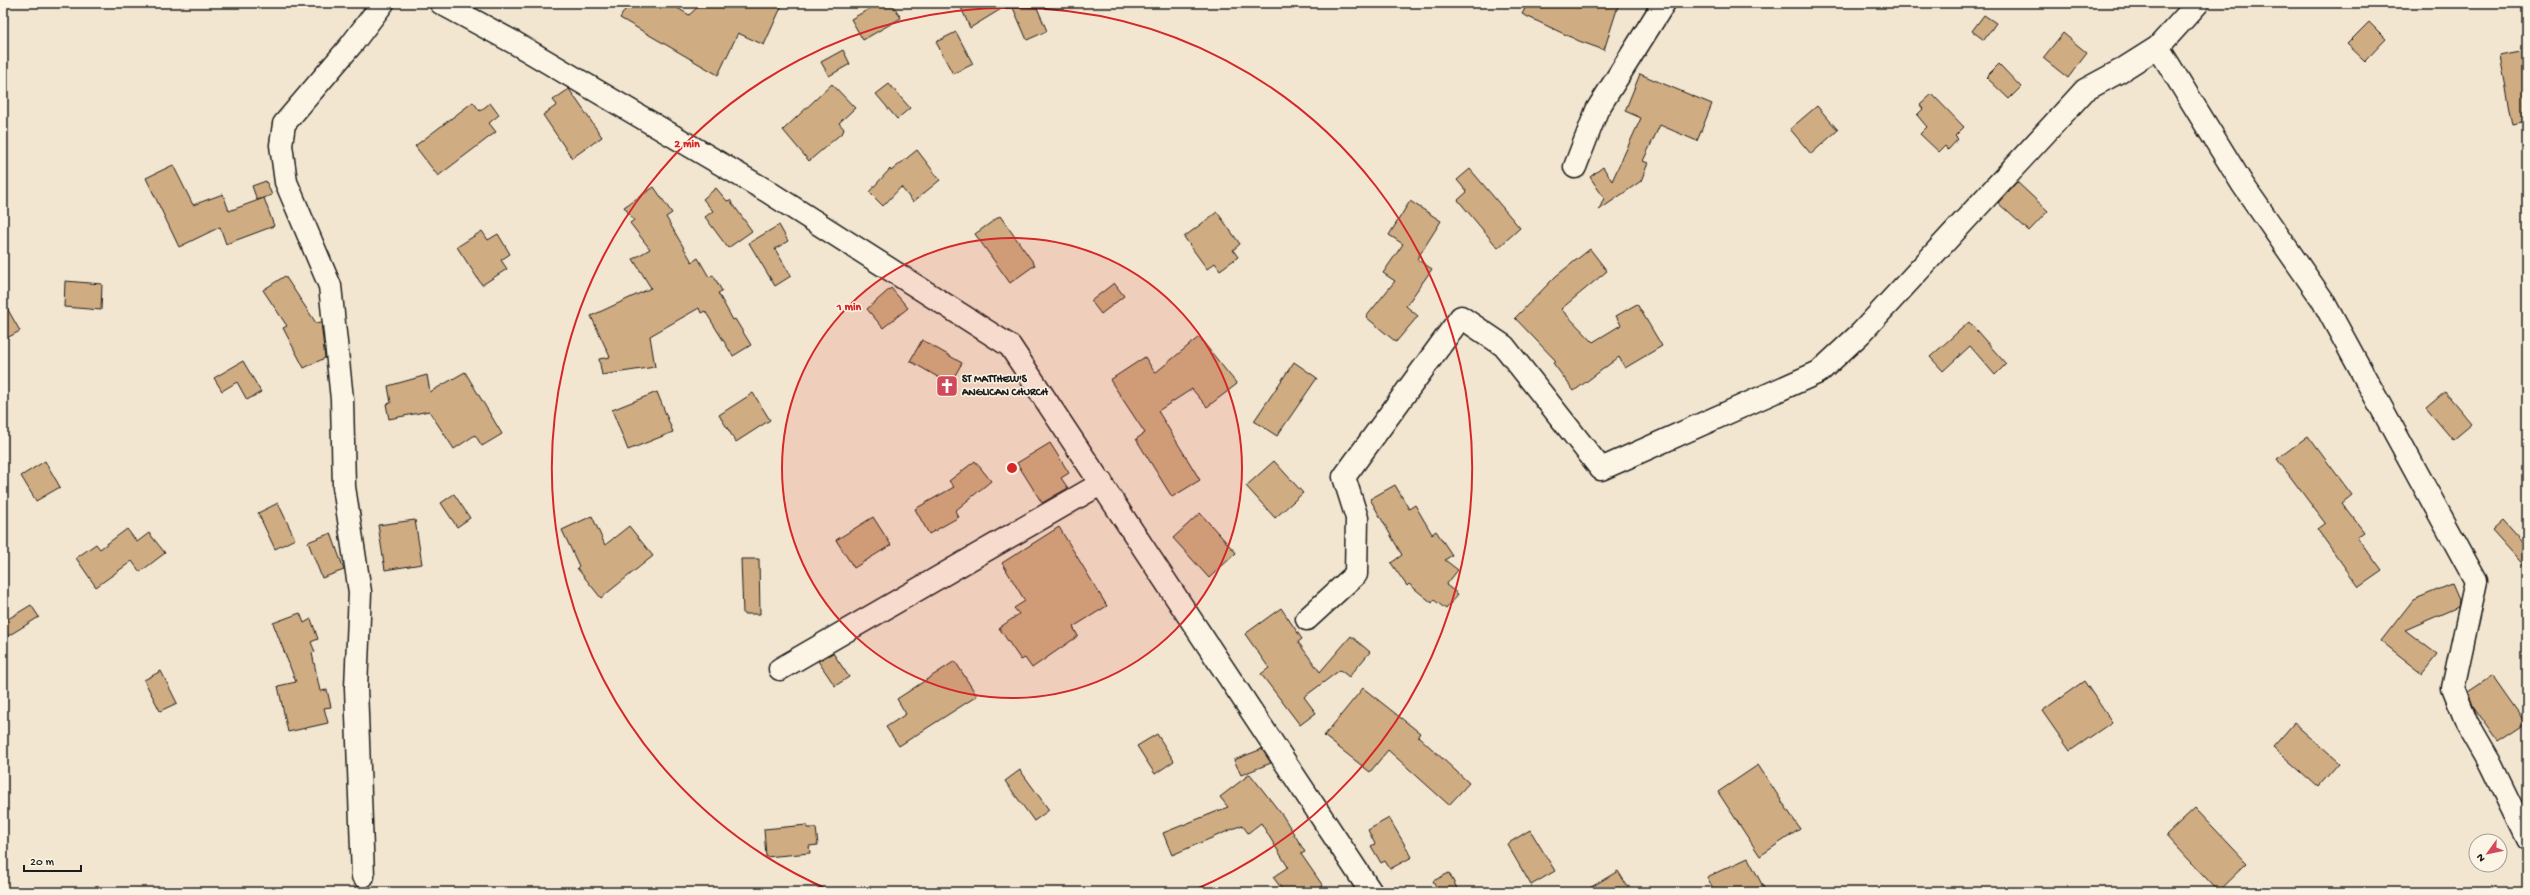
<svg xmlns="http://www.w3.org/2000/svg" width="2530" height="895" font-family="'Gochi Hand',sans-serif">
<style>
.building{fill:#d0ac82;stroke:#1c1c1c}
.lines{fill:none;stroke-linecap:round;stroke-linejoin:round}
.minor-casing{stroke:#1c1c1c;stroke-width:25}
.minor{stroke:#fcf5e5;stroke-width:22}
.ring{fill:none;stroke:#d62828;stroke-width:2}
.labels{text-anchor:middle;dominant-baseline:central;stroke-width:3;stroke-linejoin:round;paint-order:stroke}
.poi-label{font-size:11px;font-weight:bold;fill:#1c1c1c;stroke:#fcf5e5;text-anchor:start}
.centre{fill:#d62828;stroke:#fcf5e5;stroke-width:2}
.ring-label{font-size:12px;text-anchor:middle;font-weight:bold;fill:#d62828;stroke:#fcf5e5;stroke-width:3;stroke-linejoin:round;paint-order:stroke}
</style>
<rect width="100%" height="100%" fill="#f3e6d1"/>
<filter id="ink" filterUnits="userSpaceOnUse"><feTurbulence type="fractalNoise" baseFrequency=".025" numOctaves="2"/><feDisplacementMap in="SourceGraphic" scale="8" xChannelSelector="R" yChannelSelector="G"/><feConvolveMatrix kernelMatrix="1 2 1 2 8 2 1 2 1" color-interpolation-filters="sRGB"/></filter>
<g filter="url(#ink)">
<path class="building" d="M629 3H669L689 15 702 3H783L764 45 738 33 718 75 620 18Z
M880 3H892L901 18 863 40 851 19Z
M959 3H1011L970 28Z
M1011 3H1035L1047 31 1027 40Z
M1528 3H1619L1604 50 1579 41 1522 14Z
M1984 15 1996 23 1984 40 1972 31Z
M2369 22 2386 39 2365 61 2347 44Z
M956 32 973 64 953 74 936 42Z
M2063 33 2087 53 2068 78 2043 58Z
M843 50 850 64 829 76 821 62Z
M2527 51V122L2513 125 2500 56Z
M1999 64 2021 87 2009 99 1986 77Z
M1640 74 1712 104 1697 141 1660 125 1643 161 1648 163 1641 181 1599 210 1604 198 1590 177 1603 167 1612 181 1641 118 1625 111Z
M832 84 855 108 839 123 844 129 843 132 809 161 783 130Z
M889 84 910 108 897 119 876 94Z
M569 89 602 137 572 158 543 115 557 105 553 100Z
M1932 94 1964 127 1955 136 1958 139 1948 150 1945 146 1939 152 1920 134 1927 127 1917 115 1923 109 1920 105Z
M473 102 480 111 490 103 499 115 489 123 496 132 438 176 415 146Z
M1817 106 1838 130 1811 154 1790 129Z
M917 150 940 180 913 202 901 187 883 206 869 192 890 169 891 171Z
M173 165 193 205 223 194 229 211 264 198 274 226 226 244 220 227 179 247 146 178Z
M1470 169 1520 228 1498 248 1458 200 1467 192 1457 180Z
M266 181 272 195 257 200 252 186Z
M2017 182 2048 211 2029 231 1998 203Z
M654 187 672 213 666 217 692 262 698 258 709 277 713 275 722 291 718 293 733 320 735 319 751 345 733 356 705 311 701 313 699 308 650 336 655 367 602 375 599 359 610 357 591 316 651 288 633 259 650 249 630 223 634 220 624 207Z
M716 188 727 201 730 200 752 231 728 248 705 217 713 211 703 199Z
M1410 201 1441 221 1417 259 1432 269 1406 306 1418 316 1396 342 1366 317 1395 281 1383 273 1403 244 1389 235Z
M1217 212 1240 244 1233 250 1238 257 1220 270 1215 263 1207 269 1184 237Z
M1000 216 1035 265 1010 283 975 234Z
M779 225 788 241 775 249 791 276 775 286 749 243Z
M482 231 488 240 498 234 510 254 501 260 507 269 482 285 457 247Z
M1590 249 1607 271 1561 309 1593 342 1621 325 1616 316 1637 304 1662 346 1625 368 1619 357 1574 391 1553 363 1556 361 1515 318 1556 276Z
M285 276 316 323 321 322 325 358 304 368 283 328 287 326 263 290Z
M65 281 102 284 101 310 64 307Z
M1114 283 1124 296 1101 314 1091 301Z
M891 288 908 308 883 328 867 309Z
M3 301 20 331 3 340Z
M1969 322 2006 364 1995 375 1970 346 1943 371 1930 357Z
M1199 337 1237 384 1207 407 1192 389 1158 411 1200 480 1172 497 1136 439 1145 433 1110 380 1145 357 1155 373Z
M922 340 962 363 950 384 910 361Z
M243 361 261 392 247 400 237 382 222 391 214 378Z
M1294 362 1317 378 1277 436 1254 421Z
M465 372 502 434 482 446 475 435 454 449 429 411 389 419 386 404 391 403 388 386 427 375 430 392Z
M657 392 673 432 628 450 612 410Z
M2445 392 2472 424 2453 440 2426 408Z
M753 393 770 420 736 442 719 415Z
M2308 436 2352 495 2342 503 2364 532 2357 537 2382 571 2359 587 2317 529 2325 523 2277 459Z
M1050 443 1069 473 1061 478 1068 488 1042 503 1017 463Z
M45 461 60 487 36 501 21 476Z
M975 461 991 481 955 511 959 517 929 534 915 509 954 487 949 481Z
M1274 461 1303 493 1275 518 1246 486Z
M1395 485 1409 509 1415 505 1432 534 1436 531 1452 555 1445 560 1458 570 1446 585 1458 594 1446 609 1434 600 1432 603 1409 584 1407 586 1391 563 1402 555 1370 499Z
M454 494 470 518 457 527 441 503Z
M278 503 295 539 275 549 258 513Z
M1200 513 1236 553 1209 578 1173 538Z
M592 516 605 545 629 526 653 556 601 598 577 568 579 566 562 530Z
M873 517 891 545 854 568 836 540Z
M415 520 422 564 385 570 378 525Z
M2503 520 2527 547V569L2492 530Z
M1059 527 1107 606 1073 627 1078 636 1032 668 1025 658 1021 660 999 628 1019 614 1014 608 1025 601 1002 563Z
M127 529 137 542 149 533 165 553 140 572 132 561 96 587 76 558 96 544 100 549Z
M331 533 344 570 322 578 308 542Z
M741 559H759L760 614H743Z
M2452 584 2459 600 2458 607 2405 630 2438 655 2423 674 2381 641 2413 600Z
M31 605 39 617 3 639V622Z
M1281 608 1302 639 1298 642 1320 672 1351 636 1370 652 1349 677 1340 670 1304 697 1316 713 1300 725 1261 674 1269 668 1245 634Z
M300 613 304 623 311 619 318 639 311 642 315 652 312 653 320 691 327 690 331 707 324 708 328 723 288 732 278 686 296 682 273 623Z
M833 653 849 677 835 686 818 661Z
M955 661 977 696 899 746 886 727 906 714 897 699Z
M161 671 177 703 160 711 144 680Z
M2492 676 2525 723 2498 741 2473 706 2468 692Z
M2084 681 2112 722 2070 751 2042 711Z
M1363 688 1420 733 1418 736 1469 783 1449 805 1388 750 1370 772 1324 736Z
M2294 723 2339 763 2318 787 2273 747Z
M1157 734 1174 761 1155 774 1137 746Z
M1262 749 1271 763 1241 775 1234 760Z
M1758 765 1800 829 1760 856 1718 792Z
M1020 770 1049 810 1034 821 1005 781Z
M1250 774 1283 816 1305 852 1301 854 1323 886 1315 892H1284L1273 877 1288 867 1261 823 1248 833 1242 825 1172 855 1163 833 1228 807 1220 797Z
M2195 808 2247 863 2218 891 2166 835Z
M1389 818 1412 857 1390 869 1385 861 1381 863 1371 846 1375 844 1368 830Z
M807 825V828H816L818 845 809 846 810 853 766 857 764 829Z
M1530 830 1555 871 1531 885 1507 844Z
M1748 858 1766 892H1715L1707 877Z
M1618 871 1631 892H1583Z
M1449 873 1459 892H1439L1433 881Z"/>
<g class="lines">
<g class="minor-casing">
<path id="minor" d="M441 3 515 43 767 191 1010 346 1371 892
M2158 47 2243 185 2322 299 2476 581 2453 688 2467 723 2490 763 2527 839
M1575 167 1597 110 1664 3
M1307 619 1356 574 1357 518 1344 477 1461 317 1504 346 1601 469 1819 372 1861 333 2085 90 2120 71 2158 47 2198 3
M780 669 1102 483
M363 876 356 688 360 592 344 487 342 399 330 286 286 182 281 145 284 124 352 44 383 3"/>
</g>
<use href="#minor" class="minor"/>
</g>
</g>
<circle cx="1012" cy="468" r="230" fill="#d62828" fill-opacity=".12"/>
<g class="ring">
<circle cx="1012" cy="468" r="230"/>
<path d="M832 891A460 460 0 1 1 1192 891"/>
</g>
<defs>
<g id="church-square" transform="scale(1.15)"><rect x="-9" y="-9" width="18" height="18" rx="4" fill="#d1495b" stroke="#fcf5e5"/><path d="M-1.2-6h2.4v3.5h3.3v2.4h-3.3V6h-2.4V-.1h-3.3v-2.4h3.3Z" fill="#fff"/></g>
</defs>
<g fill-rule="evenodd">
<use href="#church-square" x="947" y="386"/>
</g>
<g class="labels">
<g class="poi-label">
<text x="962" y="380">ST MATTHEW'S<tspan x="962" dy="13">ANGLICAN CHURCH</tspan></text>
</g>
</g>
<circle cx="1012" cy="468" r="6" class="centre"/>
<g class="ring-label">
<text x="687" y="147">2 min</text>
<text x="849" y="310">1 min</text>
</g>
<rect width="2530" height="895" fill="none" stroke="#fcf5e5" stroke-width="16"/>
<rect x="8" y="8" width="2514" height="879" fill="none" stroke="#1c1c1c" stroke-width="1.5" filter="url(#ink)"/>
<g transform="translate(2488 853) rotate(237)"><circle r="19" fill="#fcf5e5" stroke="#a29e95"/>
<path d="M0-3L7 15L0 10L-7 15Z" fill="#d1495b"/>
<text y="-6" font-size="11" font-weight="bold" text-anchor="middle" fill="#1c1c1c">N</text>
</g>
<path d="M24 865v6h57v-6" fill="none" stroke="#1c1c1c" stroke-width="2"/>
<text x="30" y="865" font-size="12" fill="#1c1c1c" stroke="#fcf5e5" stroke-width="3" paint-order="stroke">20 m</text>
</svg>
